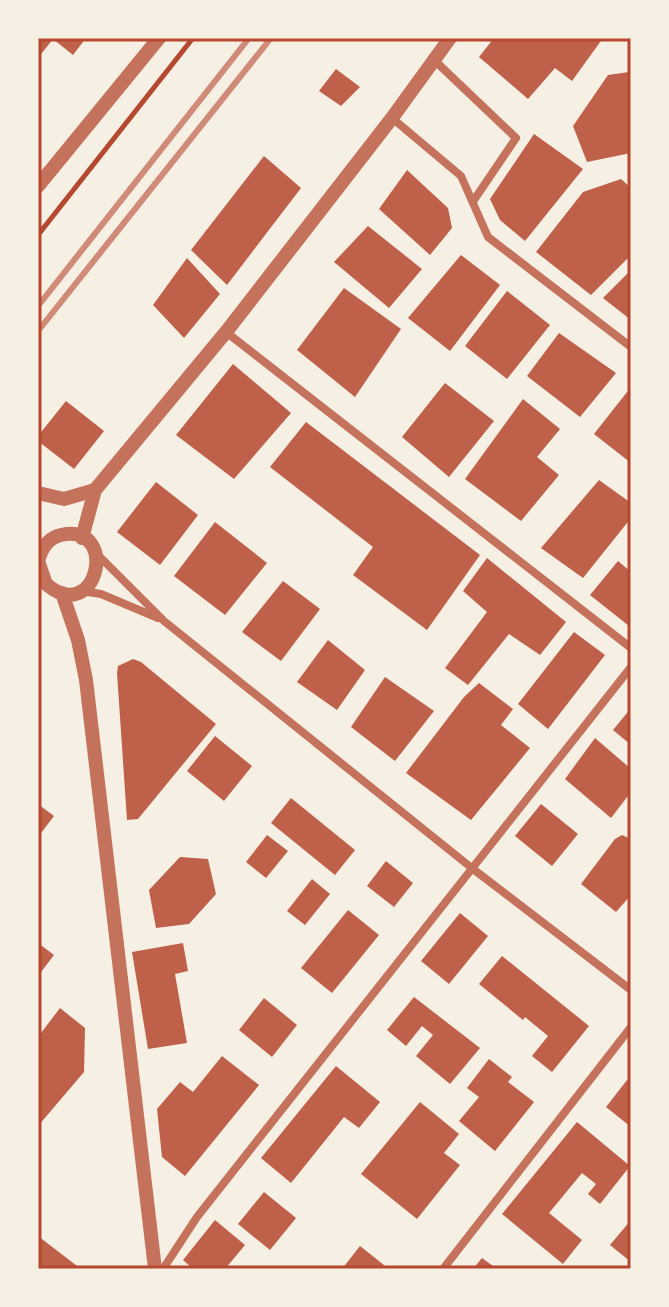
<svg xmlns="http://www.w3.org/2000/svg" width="669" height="1307" font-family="Overpass,sans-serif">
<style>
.building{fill:#bf614a}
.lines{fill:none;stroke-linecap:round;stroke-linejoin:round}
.path{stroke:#b5482f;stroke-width:5}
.minor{stroke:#c5725c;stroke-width:8}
.tertiary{stroke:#c5725c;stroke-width:14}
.rail{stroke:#cf8b77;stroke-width:6}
.neatline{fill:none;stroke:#b5482f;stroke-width:3}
</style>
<rect width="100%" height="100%" fill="#f6efe4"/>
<path class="building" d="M38 38H86L73 55 53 39 38 58Z
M494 38H603L572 81 555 68 528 99 479 57Z
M336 69 360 87 341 106 319 91Z
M629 72 631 153 587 162 573 126 608 75Z
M534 134 583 169 525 241 500 220 490 199Z
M264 156 301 188 227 285 191 250Z
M407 170 448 208 452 228 430 255 379 209Z
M621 179 631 188V255L591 295 536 252 583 192Z
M368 226 422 269 389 308 334 262Z
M461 255 500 285 450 351 408 318Z
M187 258 220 294 184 338 153 305Z
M631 270V320L603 298Z
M344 288 401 329 355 397 297 350Z
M507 291 550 325 507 379 465 346Z
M559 333 616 373 580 417 527 376Z
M233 364 291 413 234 479 176 435Z
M445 383 494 421 449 477 402 437Z
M631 387V463L594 434Z
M523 399 560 429 537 457 559 475 521 521 465 479Z
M66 401 104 431 74 469 38 441V436Z
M306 422 480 555 427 630 353 575 373 547 270 467Z
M599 480 631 503V518L583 578 541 548Z
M156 482 198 515 160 565 117 532Z
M215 522 267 563 225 615 174 576Z
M487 558 566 622 540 655 509 634 468 685 445 668 487 612 463 591Z
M618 561 631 572V623L629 626 590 595Z
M283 581 320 609 281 661 242 632Z
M574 632 605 655 548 729 518 704Z
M328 640 365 670 337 710 297 682Z
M133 659 141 662 216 724 138 819 127 820 117 673 118 666Z
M385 677 434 711 395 761 351 727Z
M479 683 513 709 501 725 530 748 471 820 406 773 464 697Z
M631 708V745L613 730Z
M215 736 252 766 224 801 187 771Z
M595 738 631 769V792L611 818 565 779Z
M291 798 355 850 335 875 271 823Z
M38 804 54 816 38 837Z
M541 804 578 834 552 866 515 836Z
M267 835 288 851 266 878 246 862Z
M622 835 631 839V895L616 912 581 884 615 839Z
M180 857 208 859 216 894 189 924 156 928 149 890Z
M386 861 413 883 394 907 367 886Z
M312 879 330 894 305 925 287 911Z
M348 910 379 935 332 993 301 968Z
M460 913 488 936 449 984 421 961Z
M38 943 54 955 38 976Z
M183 943 188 971 175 974 187 1043 148 1049 132 952Z
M502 956 589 1026 552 1072 532 1056 548 1036 525 1017 523 1020 479 984Z
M414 997 480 1048 450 1084 416 1056 433 1035 422 1026 406 1046 387 1030Z
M264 998 297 1025 272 1057 239 1030Z
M60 1008 85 1028 84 1072 38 1126V1037Z
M222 1056 259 1085 185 1176 162 1157 157 1109 180 1082 193 1092Z
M489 1059 512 1077 508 1082 534 1102 495 1151 459 1121 479 1097 467 1088Z
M336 1066 380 1102 359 1128 344 1117 291 1183 261 1158Z
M631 1075V1127L606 1107Z
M420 1102 459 1134 444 1153 460 1165 417 1219 361 1174Z
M577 1122 630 1166 600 1204 588 1194 596 1184 582 1173 549 1213 582 1240 563 1264 502 1214Z
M264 1192 296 1218 270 1250 238 1224Z
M215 1220 245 1245 225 1269H193L183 1260Z
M631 1220V1262L610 1245Z
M38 1236 81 1269H38Z
M360 1246 389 1269H342Z
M482 1258 497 1269H473Z"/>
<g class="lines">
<path class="path" d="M38 235 193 38"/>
<path class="minor" d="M433 59 516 138 474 200
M392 118 461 176 488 237 631 347
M226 332 631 648
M96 553 164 621 473 869 631 990
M81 591 101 594 158 618
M163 1269 197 1217 631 667
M443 1269 631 1027"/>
<path class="tertiary" d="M38 186 159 38
M38 493 64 499 95 490
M82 538 95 490 226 332 392 118 450 38
M38 561 46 584C98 628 120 522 61 535 48 538 41 549 38 562
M62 593 78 640 86 680 155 1269"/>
<path class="rail" d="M38 306 249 38
M38 331 271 38"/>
</g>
<rect width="669" height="1307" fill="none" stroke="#f6efe4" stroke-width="80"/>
<rect x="40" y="40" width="589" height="1227" class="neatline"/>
</svg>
